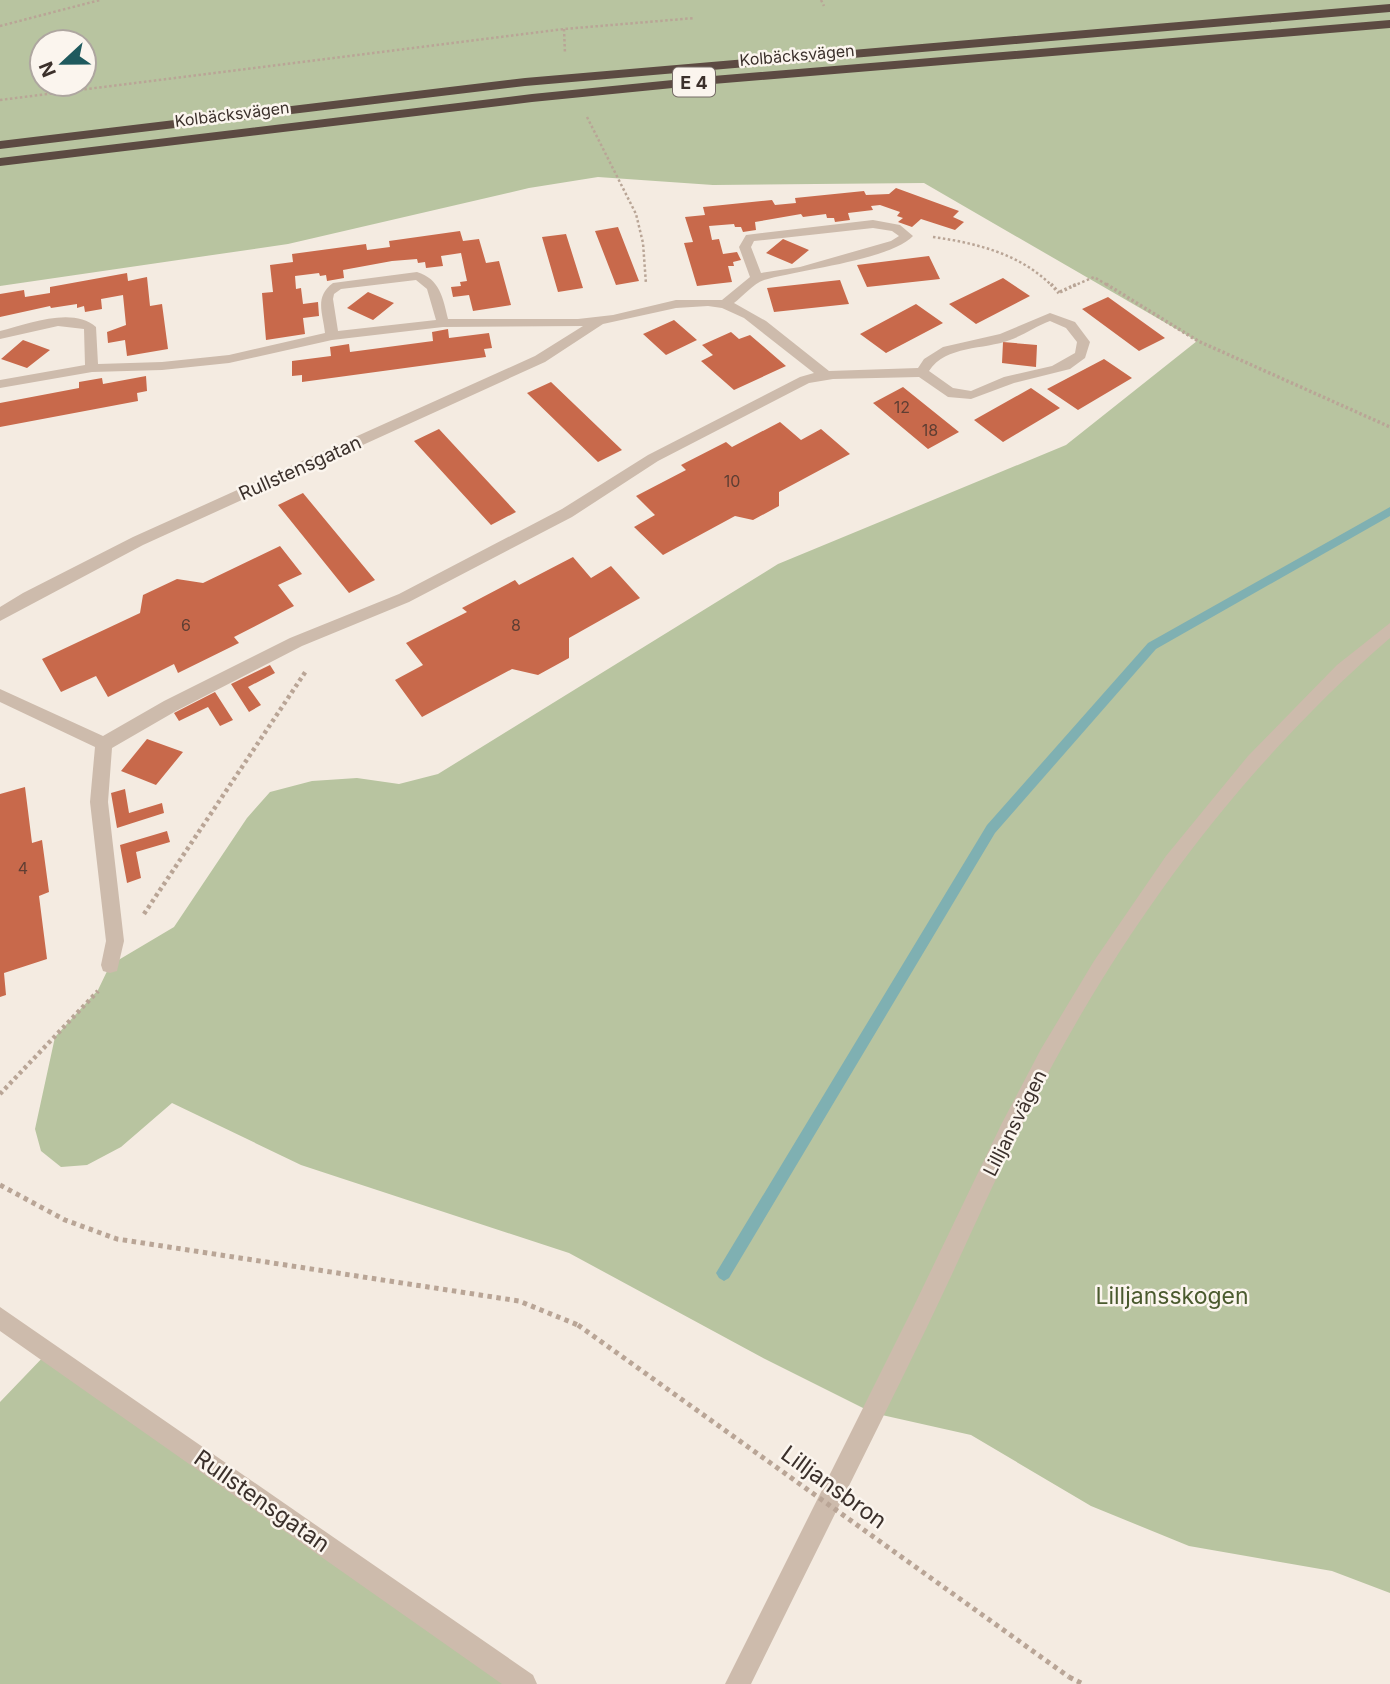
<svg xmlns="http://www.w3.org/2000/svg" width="1390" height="1684" font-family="Inter,sans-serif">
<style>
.green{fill:#b8c4a0;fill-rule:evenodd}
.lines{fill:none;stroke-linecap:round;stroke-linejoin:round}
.stream{fill:#7fb0b2;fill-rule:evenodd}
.building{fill:#c8694b}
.path-far3{stroke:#b9a596;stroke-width:2.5;stroke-dasharray:2.5 2.5;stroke-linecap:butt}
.path-far2{stroke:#b9a596;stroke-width:3.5;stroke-dasharray:2.5 2.5;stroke-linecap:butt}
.path-far1{stroke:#b9a596;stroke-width:4.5;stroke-dasharray:3.5 3.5;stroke-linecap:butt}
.path{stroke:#b9a596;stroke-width:5;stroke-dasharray:4.5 4.5;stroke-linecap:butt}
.minor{fill:#cdbbac;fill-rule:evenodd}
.highway{fill:#5c4a42;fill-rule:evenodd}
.path-bridge{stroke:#b9a596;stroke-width:5;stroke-dasharray:4.5 4.5;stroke-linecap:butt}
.labels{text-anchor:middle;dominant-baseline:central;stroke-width:5;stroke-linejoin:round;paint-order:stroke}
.far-street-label{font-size:16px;fill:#3b302b;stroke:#fbf5ee}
.number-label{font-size:16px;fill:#5e3e33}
.shield{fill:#fbf5ee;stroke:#756b66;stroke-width:2}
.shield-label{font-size:18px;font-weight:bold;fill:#3b302b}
.street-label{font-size:19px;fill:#3b302b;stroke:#fbf5ee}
.near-park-label{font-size:23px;fill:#4a5a2e;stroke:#fbf5ee}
.near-street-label{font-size:23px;fill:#3b302b;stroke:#fbf5ee}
</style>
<rect width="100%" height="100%" fill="#f4ebe1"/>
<path class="green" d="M0 0H1390V1593L1332 1571 1189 1546 1091 1506 971 1435 873 1413 765 1359 569 1253 301 1165 172 1103 121 1147 87 1165 61 1167 41 1151 35 1129 55 1037 98 990 110 965 174 927 247 818 270 792 312 781 357 778 399 784 438 774 778 564 1066 445 1197 341 924 183 713 185 598 177 529 188 288 244 0 286ZM42 42H84V84H42Z
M48 1352 524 1684H0V1402Z"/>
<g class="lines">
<path class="stream" d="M1390 507V516L1156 649 995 833 729 1278 724 1281 719 1278 716 1273 719 1268 987 825 1148 643Z"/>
</g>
<path class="building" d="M896 188 959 211 953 217 964 222 955 230 921 219 912 227 898 222 903 218 897 216 900 212 880 205 871 206 873 210 848 213 850 220 835 222 834 218H827L826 214 803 217 801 214 755 222 756 230 743 232 741 227H735L734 224 709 226 712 240 719 239 723 254 737 252 741 260 733 262 734 266H728L732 282 697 286 684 243 693 242 685 217 705 215 703 207 772 200 775 205 796 203 795 198 864 191 866 195 889 194Z
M618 227 639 281 616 285 595 231Z
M460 231 463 241 479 239 486 263 499 261 511 305 473 311 469 295 453 297 451 287 461 286 460 282 467 281 461 253 441 256 443 266 426 268 425 262 418 263 417 259 392 261 343 270 344 278 327 281 326 275 320 276 319 273 295 276 296 289 301 288 303 304 318 302 319 316 303 318 305 334 266 340 262 293 273 292 270 265 293 262 292 254 366 244 367 250 390 247 389 241Z
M566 234 583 288 558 292 542 237Z
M783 239 809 250 792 264 766 253Z
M929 256 940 279 867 287 857 265Z
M127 273 128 281 147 277 150 306 162 304 168 349 127 356 125 340 108 343 107 332 126 325 123 295 101 299 102 309 85 312 84 306 77 308V304L51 308 50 306 0 317V294L24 290 25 297 50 293V287Z
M1003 278 1030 296 976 324 949 304Z
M840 280 849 304 774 312 767 288Z
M368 292 394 303 373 320 347 308Z
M1108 297 1165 338 1139 351 1082 309Z
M916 304 943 323 886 353 860 334Z
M674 320 697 340 666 355 643 334Z
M448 329 449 338 489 333 492 348 484 349 486 357 302 382V375L292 376V361L331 356 330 347 349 344 350 352 433 341 432 332Z
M731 332 739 339 750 335 786 366 734 390 701 361 713 355 702 345Z
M23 340 50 350 27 368 1 359Z
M1003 342 1037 345 1036 367 1002 363Z
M1104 359 1132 378 1078 410 1047 389Z
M146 376 147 391 137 393 138 401 0 427V403L79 388V382L102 378 103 384Z
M551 382 622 450 598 462 527 393Z
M903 387 959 432 928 449 873 403Z
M1031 388 1060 408 1003 442 974 420Z
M780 422 801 440 821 429 850 454 779 492V506L753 520 735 516 663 555 634 527 655 515 636 496 686 470 681 465 726 442 732 447Z
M439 429 516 512 491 525 414 441Z
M303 493 375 580 349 593 278 505Z
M280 546 302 574 278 585 294 606 234 637 239 643 178 673 174 664 108 697 96 676 61 692 42 659 140 613 143 595 177 579 203 583Z
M573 557 591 578 611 566 640 598 569 638V658L538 675 512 669 422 717 395 680 423 665 406 643 467 612 462 608 515 580 519 585Z
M270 665 275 673 248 687 261 705 249 712 231 684Z
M215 692 233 720 220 726 208 707 179 721 174 713Z
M147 739 183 752 156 785 121 771Z
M25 787 32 843 42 840 49 892 39 896 47 959 4 973 6 995 0 997V794Z
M125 789 129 813 162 803 164 813 117 828 111 793Z
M167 831 170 842 136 852 141 878 127 883 120 845Z"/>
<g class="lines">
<path class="path-far3" d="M821 0 824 6
M0 26 100 0
M564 29 565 54
M0 100 564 29 695 18
M587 117 636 214 643 243 646 284
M933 237C976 243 1021 254 1052 286
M1073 286 1094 277 1109 286"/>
<path class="path-far2" d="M1051 284 1059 293
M1106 284 1198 341 1390 427
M1060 292 1077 284"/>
<path class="path-far1" d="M144 914 306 671
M0 1094 98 991"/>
<path class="path" d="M0 1185 65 1220 117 1239 519 1301 578 1325
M1069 1677 1083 1684"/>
<path class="minor" d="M873 220 900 225 913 236C890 260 798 270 764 280 753 284 743 296 734 303L766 321 829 371 918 368 924 359 943 347 1000 334 1050 313 1075 322 1090 342 1085 358 1070 369 1014 383 971 399 948 397 919 377 833 379 809 383 658 461 572 517 409 602 302 646 176 711 112 748 108 802 124 941 117 971 110 973 103 971 101 965 106 941 90 802 95 747 0 702V689L103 736 164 701 290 638 399 594 562 509 648 455 800 377 814 373 744 318 722 308 708 306 676 308 603 324 545 362 143 545 0 621V607L23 593 133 537 535 356 583 326 443 327 332 340 229 363 162 370 92 372 0 388V380L85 365 84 329 58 326 0 339V331C27 324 73 306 96 327L98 364 162 362 229 355 325 333C323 313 314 297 333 283L417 272C440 279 443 298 448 319H578L613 315 676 300H722L750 277 739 247 746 235ZM873 228 892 231 899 236 891 241 800 267 761 273 751 247 754 241ZM416 280 427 289 436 320 338 331 333 299 334 294 341 289ZM1050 321 1066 328 1077 342 1075 353 1052 366 1004 377 971 391 953 388 929 371C946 345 984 350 1010 340 1024 335 1036 326 1050 321Z
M1390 623V638C1252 757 1140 904 1053 1064 1007 1150 969 1240 927 1327 869 1447 809 1565 751 1684H725L912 1310 1002 1123 1041 1049 1094 961 1166 856 1248 756 1337 665Z
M0 1307 533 1675 537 1684H502L0 1331Z"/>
<path class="highway" d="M1390 4V12L525 86 0 149V141L525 78Z
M1390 20V28L713 84 532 102 0 166V158L532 94 713 76Z"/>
<path class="path-bridge" d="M578 1325 1069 1677"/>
</g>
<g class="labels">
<g class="far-street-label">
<text transform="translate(797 55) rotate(-5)">Kolbäcksvägen</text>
<text transform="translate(232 114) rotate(-7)">Kolbäcksvägen</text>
</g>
<g class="number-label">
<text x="902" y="407">12</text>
<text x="930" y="430">18</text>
<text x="732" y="481">10</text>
<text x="186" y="625">6</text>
<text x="516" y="625">8</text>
<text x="23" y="868">4</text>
</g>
<rect class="shield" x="673" y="67.5" width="42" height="29" rx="5"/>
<g class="shield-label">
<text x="694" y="82">E 4</text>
</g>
<g class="street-label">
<text transform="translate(300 468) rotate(-24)">Rullstensgatan</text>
<text transform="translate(1015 1123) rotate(-63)">Lilljansvägen</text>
</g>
<g class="near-park-label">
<text x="1172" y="1296">Lilljansskogen</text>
</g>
<g class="near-street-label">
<text transform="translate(834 1487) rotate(36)">Lilljansbron</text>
<text transform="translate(262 1501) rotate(35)">Rullstensgatan</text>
</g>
</g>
<g transform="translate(63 63) rotate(248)"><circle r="33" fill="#fbf5ee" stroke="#aea6a0" stroke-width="2"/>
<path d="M0-5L12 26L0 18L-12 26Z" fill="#1f5a5e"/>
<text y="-10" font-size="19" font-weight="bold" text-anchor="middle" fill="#3b302b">N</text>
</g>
</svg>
